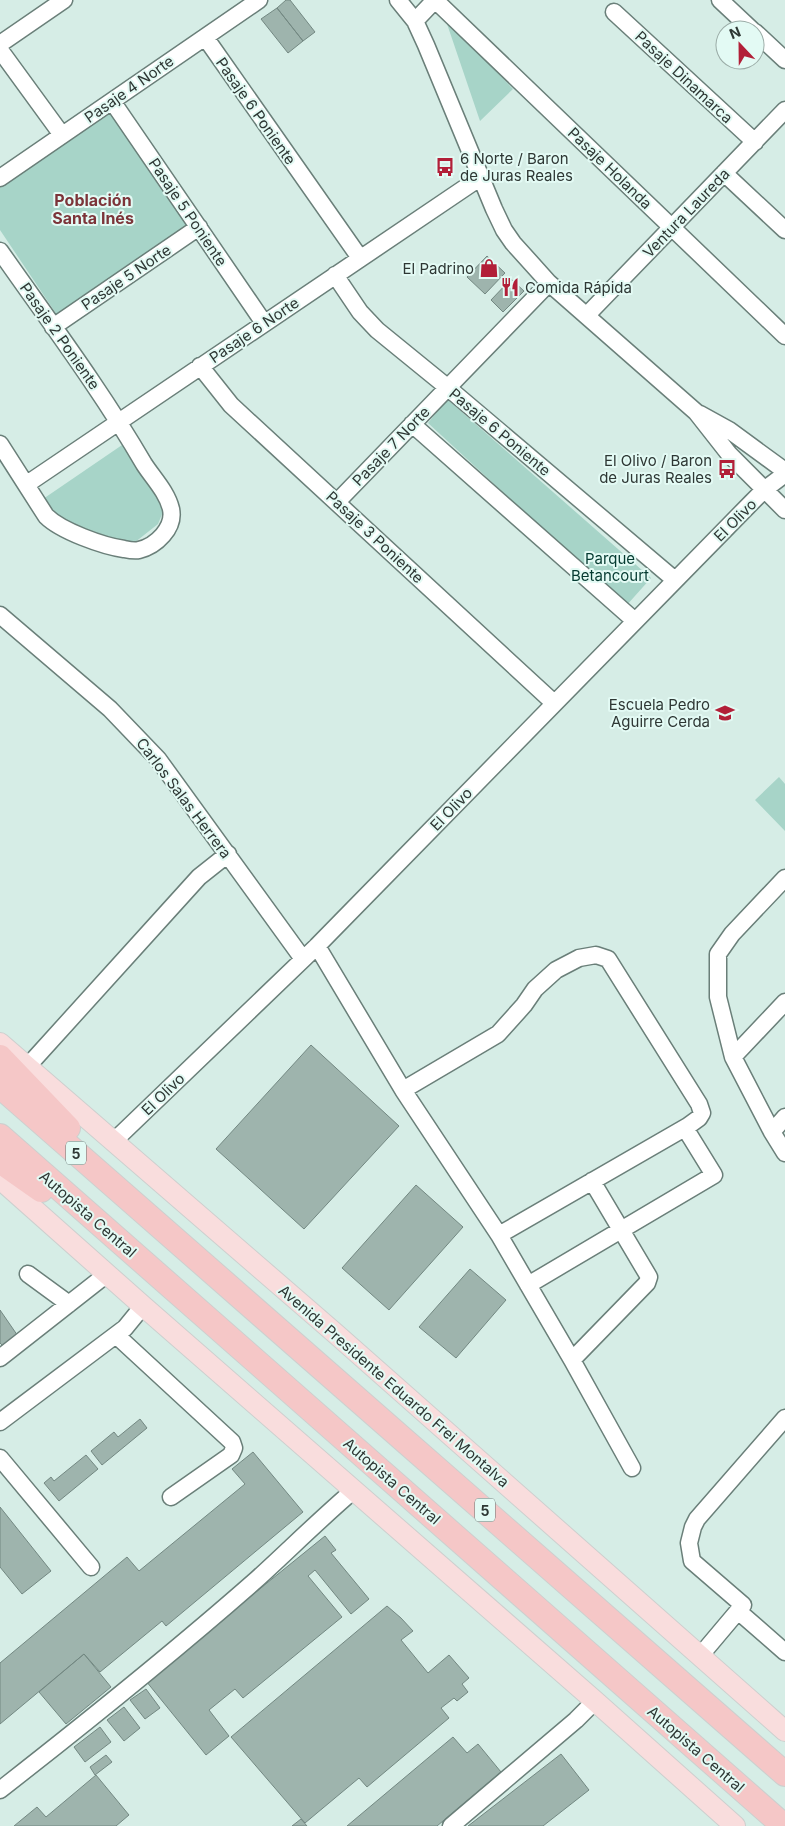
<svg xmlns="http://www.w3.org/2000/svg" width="785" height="1826" font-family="Inter,sans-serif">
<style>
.green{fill:#a7d4c8}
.building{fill:#9eb4ad;stroke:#738882}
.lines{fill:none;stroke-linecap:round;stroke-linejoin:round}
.minor-casing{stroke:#6a7f79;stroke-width:19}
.major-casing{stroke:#cdcfce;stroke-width:22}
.highway-casing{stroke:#cdcfce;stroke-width:26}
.minor{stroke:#fff;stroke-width:16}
.major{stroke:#f9dddd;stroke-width:20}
.highway{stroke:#f5c7c7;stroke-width:24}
.labels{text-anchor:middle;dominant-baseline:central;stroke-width:4;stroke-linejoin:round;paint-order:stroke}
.shield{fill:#e3faf4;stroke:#64726e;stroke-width:1}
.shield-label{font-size:14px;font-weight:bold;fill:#2e3734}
.street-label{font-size:15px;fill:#2e3734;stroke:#e3faf4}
.poi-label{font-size:15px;fill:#2e3734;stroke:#e3faf4;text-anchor:end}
.park-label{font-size:15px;fill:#043a30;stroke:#e3faf4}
.neighbourhood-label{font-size:16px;font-weight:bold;fill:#7c3439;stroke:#e3faf4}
</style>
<rect width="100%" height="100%" fill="#d6ede6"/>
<path class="green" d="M445 18 513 89 480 121Z
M112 110 190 225 57 315 0 230V186Z
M447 399 651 578 626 606 428 423Z
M125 443 165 507 158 524 134 543H106L59 523 43 499Z
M779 777 785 784V831L755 800Z"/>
<path class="building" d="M286 0H290L315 32 303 41 277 8Z
M277 8 303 41 288 53 261 19Z
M487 256 505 273 485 294 467 277Z
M511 279 524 291 503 312 491 300Z
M311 1045 399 1126 304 1229 216 1149Z
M416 1185 463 1227 389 1310 342 1268Z
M470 1269 506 1300 456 1358 419 1327Z
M0 1310 20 1339 7 1350 0 1343Z
M140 1419 147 1428 102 1465 91 1451 114 1432 118 1437Z
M253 1452 303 1512 166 1626 162 1621 100 1672 84 1654 0 1724V1663L127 1557 139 1571 245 1484 232 1469Z
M86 1455 98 1469 59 1501 44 1483 51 1477 54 1481Z
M0 1507 51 1571 22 1594 0 1567Z
M325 1536 336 1550 331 1553 369 1599 351 1614 315 1570 308 1576 342 1617 243 1698 235 1689 209 1710 229 1736 206 1755 146 1681Z
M387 1606 401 1618 413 1631 401 1640 428 1673 449 1655 469 1678 462 1684 468 1692 457 1701 454 1698 441 1708 449 1718 367 1787 359 1778 305 1823 231 1737Z
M84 1654 111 1687 66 1724 39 1692Z
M146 1689 160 1708 145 1719 130 1700Z
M124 1707 140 1728 124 1741 107 1720Z
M100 1727 111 1742 85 1762 74 1747Z
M453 1737 467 1753 478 1744 501 1772 437 1826H347Z
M561 1754 589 1790 543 1826H468Z
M106 1755 112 1762 95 1775 90 1767Z
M96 1775 129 1815 116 1826H14L37 1807 46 1817Z
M301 1819 307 1826H292Z"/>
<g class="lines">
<g class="minor-casing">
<path id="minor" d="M398 0 415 21 426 45 494 209 504 230 513 243 549 283 696 412 729 454 785 510
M435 0 785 336
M720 0 752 30
M614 12 755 142
M415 21 435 0
M755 32 785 60
M205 37 360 258
M0 44 64 0
M0 50 62 135
M112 101 264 323
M724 173 785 230
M0 178 259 0
M0 251C49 321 101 390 144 464 153 478 167 492 171 509 175 528 156 546 139 550 135 551 129 550 124 549 103 546 61 531 46 516L0 444
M335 275 360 312 377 330 447 387 675 580
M587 315 785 110
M53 327 199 227
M200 366 231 405 554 703
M700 414 729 430 785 471
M412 424 635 621
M27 484 481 177
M337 502 549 283
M0 615 110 709 158 759 303 959
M785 878 732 934 718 954V997L733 1057 772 1132 785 1153
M317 946 403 1090 499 1235 572 1360 632 1468
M733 1057 785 1002
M27 1067 199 877 228 854
M403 1090 498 1034 524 1005 535 989 556 970 579 958 596 955 608 959 699 1104 702 1113 699 1118 688 1126 499 1235
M772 1132 785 1117
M114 1141 317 946 751 503 764 490 785 474
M28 1274 69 1304
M528 1285 714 1175 685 1128
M116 1335 232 1442 234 1448 231 1455 171 1497
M0 1358 107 1274
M572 1360 647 1283 649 1277 592 1181
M0 1422 125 1328 143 1306
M0 1458 91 1567
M738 1611 785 1652
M700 1656 743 1605 692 1561 689 1543 693 1527 697 1519 785 1418
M0 1790C87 1722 173 1653 256 1580 289 1550 320 1519 354 1490
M451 1826 576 1720 595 1701"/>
</g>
<g class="major-casing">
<path id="major" d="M0 1043 336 1334 785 1731
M0 1179 143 1306 595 1701 735 1826"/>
</g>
<g class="highway-casing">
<path id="highway" d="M0 1057 68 1128
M0 1086 785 1774
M0 1136 784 1826
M0 1161 41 1190"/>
</g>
<use href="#minor" class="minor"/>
<use href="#major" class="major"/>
<use href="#highway" class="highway"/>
</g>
<defs>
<g id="bus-bare" transform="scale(1.5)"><path d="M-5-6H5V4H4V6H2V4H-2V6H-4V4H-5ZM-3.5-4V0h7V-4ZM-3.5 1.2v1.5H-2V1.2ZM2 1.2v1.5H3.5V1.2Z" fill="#b21f38" stroke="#e3faf4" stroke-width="2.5" paint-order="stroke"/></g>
<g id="shop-bare" transform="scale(1.5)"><path d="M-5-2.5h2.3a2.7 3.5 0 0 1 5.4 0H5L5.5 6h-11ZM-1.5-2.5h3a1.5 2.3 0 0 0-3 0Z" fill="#b21f38" stroke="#e3faf4" stroke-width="2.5" paint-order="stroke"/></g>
<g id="restaurant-bare" transform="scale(1.5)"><path d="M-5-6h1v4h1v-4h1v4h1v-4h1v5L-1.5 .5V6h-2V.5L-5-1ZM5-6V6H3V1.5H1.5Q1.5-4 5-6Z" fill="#b21f38" stroke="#e3faf4" stroke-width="2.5" paint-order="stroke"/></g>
<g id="school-bare" transform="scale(1.5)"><path d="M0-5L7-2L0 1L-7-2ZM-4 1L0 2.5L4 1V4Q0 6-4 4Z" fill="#b21f38" stroke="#e3faf4" stroke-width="2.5" paint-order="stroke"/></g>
</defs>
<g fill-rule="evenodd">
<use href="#bus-bare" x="445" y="167"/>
<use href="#shop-bare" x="489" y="268"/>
<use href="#restaurant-bare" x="510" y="287"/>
<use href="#bus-bare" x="727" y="469"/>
<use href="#school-bare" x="725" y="713"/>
</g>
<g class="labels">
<g class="shield">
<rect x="66" y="1141.5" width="20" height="23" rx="4"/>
<rect x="475" y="1498.5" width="20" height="23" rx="4"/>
</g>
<g class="shield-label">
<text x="76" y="1153">5</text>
<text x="485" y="1510">5</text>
</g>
<g class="street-label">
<text transform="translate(684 77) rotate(43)">Pasaje Dinamarca</text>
<text transform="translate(129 89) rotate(-35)">Pasaje 4 Norte</text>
<text transform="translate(256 111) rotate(55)">Pasaje 6 Poniente</text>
<text transform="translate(610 168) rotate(44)">Pasaje Holanda</text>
<text transform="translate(188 212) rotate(56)">Pasaje 5 Poniente</text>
<text transform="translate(686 213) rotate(-46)">Ventura Laureda</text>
<text transform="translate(126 277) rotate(-34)">Pasaje 5 Norte</text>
<text transform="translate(254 330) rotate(-34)">Pasaje 6 Norte</text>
<text transform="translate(60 336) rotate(55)">Pasaje 2 Poniente</text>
<text transform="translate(500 432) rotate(40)">Pasaje 6 Poniente</text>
<text transform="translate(391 446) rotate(-46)">Pasaje 7 Norte</text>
<text transform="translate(735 520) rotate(-45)">El Olivo</text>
<text transform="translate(375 537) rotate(43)">Pasaje 3 Poniente</text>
<text transform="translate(184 798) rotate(53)">Carlos Salas Herrera</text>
<text transform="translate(451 809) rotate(-46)">El Olivo</text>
<text transform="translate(163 1094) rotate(-44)">El Olivo</text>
<text transform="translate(88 1214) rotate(41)">Autopista Central</text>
<text transform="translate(394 1386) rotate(41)">Avenida Presidente Eduardo Frei Montalva</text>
<text transform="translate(392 1481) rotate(41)">Autopista Central</text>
<text transform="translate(696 1749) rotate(41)">Autopista Central</text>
</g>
<g class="poi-label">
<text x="460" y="158" text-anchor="start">6 Norte / Baron<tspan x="460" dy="17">de Juras Reales</tspan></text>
<text x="474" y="268">El Padrino</text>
<text x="525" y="287" text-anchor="start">Comida Rápida</text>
<text x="712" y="460">El Olivo / Baron<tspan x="712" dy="17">de Juras Reales</tspan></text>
<text x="710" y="704">Escuela Pedro<tspan x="710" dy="17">Aguirre Cerda</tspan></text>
</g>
<g class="park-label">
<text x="610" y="558">Parque<tspan x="610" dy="17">Betancourt</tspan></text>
</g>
<g class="neighbourhood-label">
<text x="93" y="200">Población<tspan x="93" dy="18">Santa Inés</tspan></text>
</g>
</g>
<g transform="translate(740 45) rotate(338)"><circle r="24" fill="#e3faf4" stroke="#9baca7"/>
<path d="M0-4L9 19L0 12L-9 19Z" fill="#b21f38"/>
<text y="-8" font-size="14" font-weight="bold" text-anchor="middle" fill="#2e3734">N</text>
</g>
</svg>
